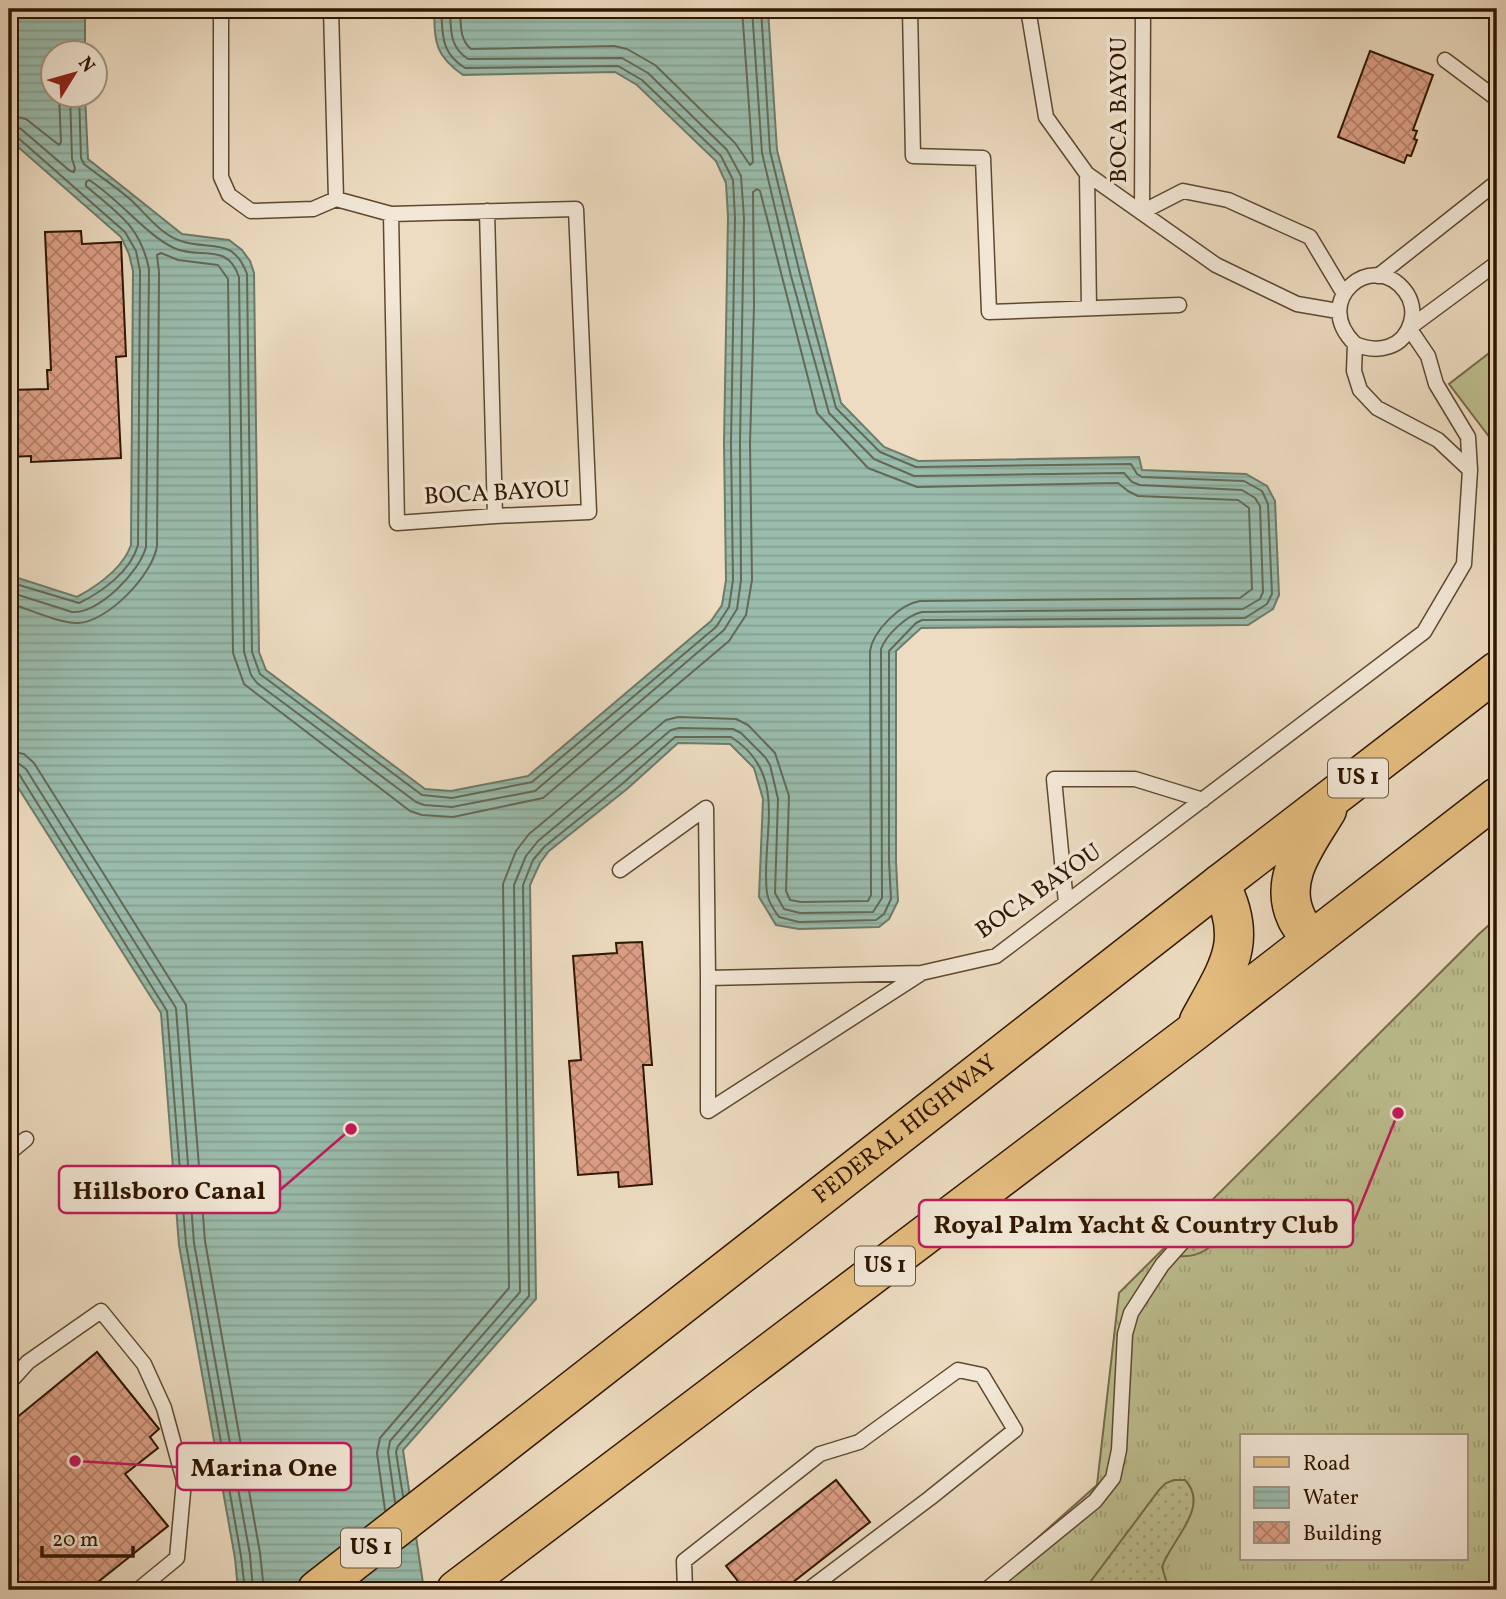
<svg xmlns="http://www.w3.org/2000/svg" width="1506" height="1599" font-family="Vollkorn,serif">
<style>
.grass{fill:url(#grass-tufts);stroke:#766a48;stroke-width:2;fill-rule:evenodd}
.garden{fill:url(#garden-dots);stroke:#766a48;stroke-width:2}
.pitch{fill:#bdbf90;stroke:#766a48;stroke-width:2}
.water{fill:url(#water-rules);stroke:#6f7a68;stroke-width:2}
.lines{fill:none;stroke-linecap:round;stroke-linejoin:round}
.shore{stroke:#646956;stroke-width:2}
.building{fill:url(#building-cross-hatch);stroke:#2e1600;stroke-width:2}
.service-casing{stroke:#5e4830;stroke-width:17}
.primary-casing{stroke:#2e1600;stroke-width:41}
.service{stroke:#f3e8d7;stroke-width:14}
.primary{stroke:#e6be80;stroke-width:38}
.labels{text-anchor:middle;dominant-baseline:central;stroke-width:7;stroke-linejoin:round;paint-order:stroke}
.shield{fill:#f3e8d7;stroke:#695540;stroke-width:2}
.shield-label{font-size:23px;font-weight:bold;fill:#2e1600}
.street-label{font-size:24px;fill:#2e1600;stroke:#f3e8d7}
.leader{fill:none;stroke:#c2185b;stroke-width:2.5}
.callout-dot{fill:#c2185b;stroke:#f3e8d7;stroke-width:2.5}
.callout{fill:#f3e8d7;stroke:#c2185b;stroke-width:2.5}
.callout-label{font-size:26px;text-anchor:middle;font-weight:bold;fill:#2e1600}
</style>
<defs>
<pattern id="grass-tufts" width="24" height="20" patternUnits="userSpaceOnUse" patternTransform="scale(1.75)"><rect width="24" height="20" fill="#bdbf90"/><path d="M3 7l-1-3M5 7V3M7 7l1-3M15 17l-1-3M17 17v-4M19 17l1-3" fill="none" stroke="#a3a37a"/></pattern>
<pattern id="garden-dots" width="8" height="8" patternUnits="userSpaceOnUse" patternTransform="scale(1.75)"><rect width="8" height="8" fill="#bdbf90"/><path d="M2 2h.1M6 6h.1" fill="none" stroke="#a3a37a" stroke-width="1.8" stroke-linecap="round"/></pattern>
<pattern id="water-rules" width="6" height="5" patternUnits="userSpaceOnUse" patternTransform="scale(1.75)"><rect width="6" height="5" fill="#9abcad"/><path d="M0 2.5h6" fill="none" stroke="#85a193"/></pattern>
<pattern id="building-cross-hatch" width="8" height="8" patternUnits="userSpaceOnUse" patternTransform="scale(1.75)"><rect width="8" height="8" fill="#dea087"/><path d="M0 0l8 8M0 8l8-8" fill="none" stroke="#b4816c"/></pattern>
</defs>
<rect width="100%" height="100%" fill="#eddcc1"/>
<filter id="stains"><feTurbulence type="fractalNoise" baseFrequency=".00286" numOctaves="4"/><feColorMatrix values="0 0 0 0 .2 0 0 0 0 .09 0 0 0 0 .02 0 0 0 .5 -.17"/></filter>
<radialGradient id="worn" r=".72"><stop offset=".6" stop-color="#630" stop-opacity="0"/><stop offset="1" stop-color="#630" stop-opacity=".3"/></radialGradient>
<path class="grass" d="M1497 918V1590H979L1097 1485 1119 1293 1480 933ZM1242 1436H1466V1559H1242Z"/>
<path class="garden" d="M1224 1213 1230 1217V1227C1213 1244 1204 1258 1179 1256L1187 1245Z
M1174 1480H1185C1211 1507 1171 1540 1162 1567L1169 1590H1142L1133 1586 1125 1590H1093L1091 1581 1159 1490 1166 1483Z"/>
<path class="pitch" d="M1497 347V447L1449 384Z"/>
<path class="water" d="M9 9H85V52H52V94L85 95 88 159 182 234 229 240 242 250 250 261 254 273 259 652 266 670 425 789 451 791 528 776 711 621 722 605 726 580 724 443 728 217 726 183 716 161 637 85 615 72 463 75C434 55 435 42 434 9H768L777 150 841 403 884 447 918 461 1139 457 1142 470 1246 474 1267 486 1275 501 1279 595 1273 609 1248 625 921 628 896 651V861L898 901 889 919 879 927 799 929 776 925 759 897 763 799 754 768 730 744 678 743 627 789 549 851 540 863 530 885 536 1299 403 1450 424 1590H238L235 1558 179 1245 161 1013 12 778 9 776V575L77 597C97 586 123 568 131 545L133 271 129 254 121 237 9 139Z"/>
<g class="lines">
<path class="shore" d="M460 9C461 23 459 39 471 49L614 46 627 49 655 65 735 143 750 165 753 162 742 9
M79 94 81 158 84 164C99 176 116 187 131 200 145 213 162 236 181 241 211 251 233 236 247 274L252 652 260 674 422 795 452 798 532 782 716 627 729 607 733 580 731 443 735 218 733 180 721 156 642 80 618 66 465 68C440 52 443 35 441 9
M9 115 26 119 59 145 61 142 59 94
M9 125 21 129 70 171 74 172 75 168 72 159 70 94
M9 134 16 136 125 232 136 251 140 271 138 545C131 571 102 592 79 603L9 582
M9 592 72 612C99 614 140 571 146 547L149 269C140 225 118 214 86 186V182L89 180C118 198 146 235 174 248 199 260 227 241 239 277L244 652 251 675 257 683 416 802 424 805 452 807 535 791 724 630 737 609 741 580 740 443 744 218 741 176 727 150 648 73 622 58 468 59C449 47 451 29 450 9
M9 603C26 608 61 624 78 623 108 622 153 574 157 546L159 272 157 255 161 253 178 260 218 265 228 279 233 653 244 684 410 811 422 815 453 817 543 798 729 641 746 615 752 580 750 443 754 305 753 192 757 189 760 191 817 413 868 468 917 487 1118 483 1128 491 1138 496 1238 500 1249 508 1252 589 1240 598 920 601C900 604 873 631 870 651L871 895 868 901 801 902 790 900 786 891 789 796 775 753 748 725 736 719 678 717 666 720 529 834 516 851 503 884 509 1288 380 1438 377 1453 385 1510
M9 751 24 754 34 763 186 1005 205 1241 260 1553 264 1590
M9 761 18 763 26 769 176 1008 194 1243 250 1555 253 1590
M9 770 19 774 167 1011 186 1244 241 1556 245 1590
M403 1496 396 1452 398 1446 529 1296 523 885 533 860 544 847 622 784 675 737H731C791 775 760 837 767 893 768 902 774 910 779 917L799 922 876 920 884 914 891 899 889 861V651L916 623 922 620 1245 618 1267 604 1272 594 1268 504 1262 491 1244 481 1142 477 1137 474 1131 464 916 467 880 452 836 408 800 274 770 151 761 9
M395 1502 388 1452 390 1441 520 1292 514 885 526 856 538 841 671 730 679 728 733 729 741 733 765 757 770 765 778 799 775 893 784 909 800 913 873 912 882 898 881 649C886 635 907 615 922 612L1243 609 1260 599 1263 592 1260 506 1255 498 1242 490 1140 485 1132 482 1124 473 914 476 874 459 829 413 791 276 762 153 752 9"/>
</g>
<path class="building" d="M1370 51 1433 75 1413 130 1417 131 1414 139 1417 140 1411 156 1407 155 1404 163 1338 137Z
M81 231 82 244 121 242 126 356 116 357 121 458 31 462V456L9 457V390L48 389 47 370H51L45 232Z
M642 942 652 1065H643L652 1184 619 1187 618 1172 578 1175 569 1061 581 1060 573 956 617 953 616 943Z
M97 1352 159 1429 150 1437 158 1448 125 1474 168 1526 88 1590H9V1424Z
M836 1480 870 1522 783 1590H745L726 1566Z"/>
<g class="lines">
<g class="service-casing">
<path id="service" d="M221 9V177L229 195 251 211 313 209 336 199
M331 9 336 199 391 214 576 209 589 512 495 516 397 523 391 214
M910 9 913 156 983 158 989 312 1179 305
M1028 9 1046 117 1087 174 1216 265 1297 304 1338 311
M1143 9 1142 212 1183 191 1228 200 1310 237 1344 294
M1445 60 1497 99
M1087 174 1089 308
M487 211 495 516
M1378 276 1497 182
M1355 344C1378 354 1404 348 1411 322 1414 312 1412 300 1405 291 1373 249 1310 300 1355 344L1354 371 1360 390 1377 408 1438 440 1470 470
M620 870 706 808 708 978 921 973 996 956 1424 632 1464 564 1470 470 1468 437 1436 384 1428 356 1409 328 1497 263
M1066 903 1054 779H1135L1203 800
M708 978V1111L920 974
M9 1153 26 1139
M9 1383 28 1362 101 1311 144 1364 164 1408 184 1481 177 1558 138 1590
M685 1590 684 1561 820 1454 859 1442 958 1370 982 1375 1015 1430 930 1498 808 1590
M986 1590 1095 1501 1113 1478 1119 1450 1125 1334 1131 1313 1162 1265 1194 1229 1215 1211"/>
</g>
<g class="primary-casing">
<g id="primary">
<path d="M1312 940C1307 933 1299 925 1296 917 1278 878 1308 842 1327 810"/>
<path d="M1199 1021C1227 969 1250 942 1220 884"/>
<path id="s1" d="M317 1590 1220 884 1497 671"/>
<path d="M456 1590 1192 1033 1497 797"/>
</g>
</g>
<use href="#service" class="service"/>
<use href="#primary" class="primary"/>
</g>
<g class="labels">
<g class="shield">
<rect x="1328" y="758.5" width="60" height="39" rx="5"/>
<rect x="855" y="1246.5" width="60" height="39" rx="5"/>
<rect x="341" y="1528.5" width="60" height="39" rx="5"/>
</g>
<g class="shield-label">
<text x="1358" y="778">US 1</text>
<text x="885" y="1266">US 1</text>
<text x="371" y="1548">US 1</text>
</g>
<g class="street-label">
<text transform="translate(1120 110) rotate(-90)">BOCA BAYOU</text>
<text transform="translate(497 494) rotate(-3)">BOCA BAYOU</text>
<text transform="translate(1039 892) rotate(-35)">BOCA BAYOU</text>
<text stroke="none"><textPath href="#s1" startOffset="747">FEDERAL HIGHWAY</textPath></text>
</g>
</g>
<path class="leader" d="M351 1129L280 1190M1398 1113L1353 1224M75 1461L177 1467"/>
<g class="callout-dot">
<circle cx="351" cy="1129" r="7"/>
<circle cx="1398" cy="1113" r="7"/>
<circle cx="75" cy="1461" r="7"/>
</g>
<g class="callout">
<rect x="59" y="1166" width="221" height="47" rx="7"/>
<rect x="919" y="1200" width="434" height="47" rx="7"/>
<rect x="177" y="1443" width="174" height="47" rx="7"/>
</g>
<g class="callout-label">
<text x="169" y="1199">Hillsboro Canal</text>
<text x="1136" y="1233">Royal Palm Yacht &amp; Country Club</text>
<text x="264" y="1476">Marina One</text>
</g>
<rect width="1506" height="1599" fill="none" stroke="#eddcc1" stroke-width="35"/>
<rect x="10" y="10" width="1485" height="1578" fill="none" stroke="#2e1600" stroke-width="3.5"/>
<rect x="18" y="18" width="1471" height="1564" fill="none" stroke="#2e1600" stroke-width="2"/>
<rect x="1240" y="1434" width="228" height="126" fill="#f3e8d7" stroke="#a49481" stroke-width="2"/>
<rect x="1254" y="1457" width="35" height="10" fill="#e6be80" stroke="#a49481" stroke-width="2"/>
<text x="1303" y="1470" font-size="21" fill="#2e1600">Road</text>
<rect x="1254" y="1487" width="35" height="21" fill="url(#water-rules)" stroke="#a49481" stroke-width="2"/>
<text x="1303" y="1504" font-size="21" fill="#2e1600">Water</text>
<rect x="1254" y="1522" width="35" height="21" fill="url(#building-cross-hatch)" stroke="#a49481" stroke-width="2"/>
<text x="1303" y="1540" font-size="21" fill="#2e1600">Building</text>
<g transform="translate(74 74) rotate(53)"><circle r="33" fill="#f3e8d7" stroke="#a49481" stroke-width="2"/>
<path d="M0-5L12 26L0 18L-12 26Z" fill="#8f2418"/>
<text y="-10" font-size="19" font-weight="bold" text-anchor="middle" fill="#2e1600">N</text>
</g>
<path d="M42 1546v10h91v-10" fill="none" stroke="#2e1600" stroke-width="3.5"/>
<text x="52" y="1546" font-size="21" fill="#2e1600" stroke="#f3e8d7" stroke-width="5" paint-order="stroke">20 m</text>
<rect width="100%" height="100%" filter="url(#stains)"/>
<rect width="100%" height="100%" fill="url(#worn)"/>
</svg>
